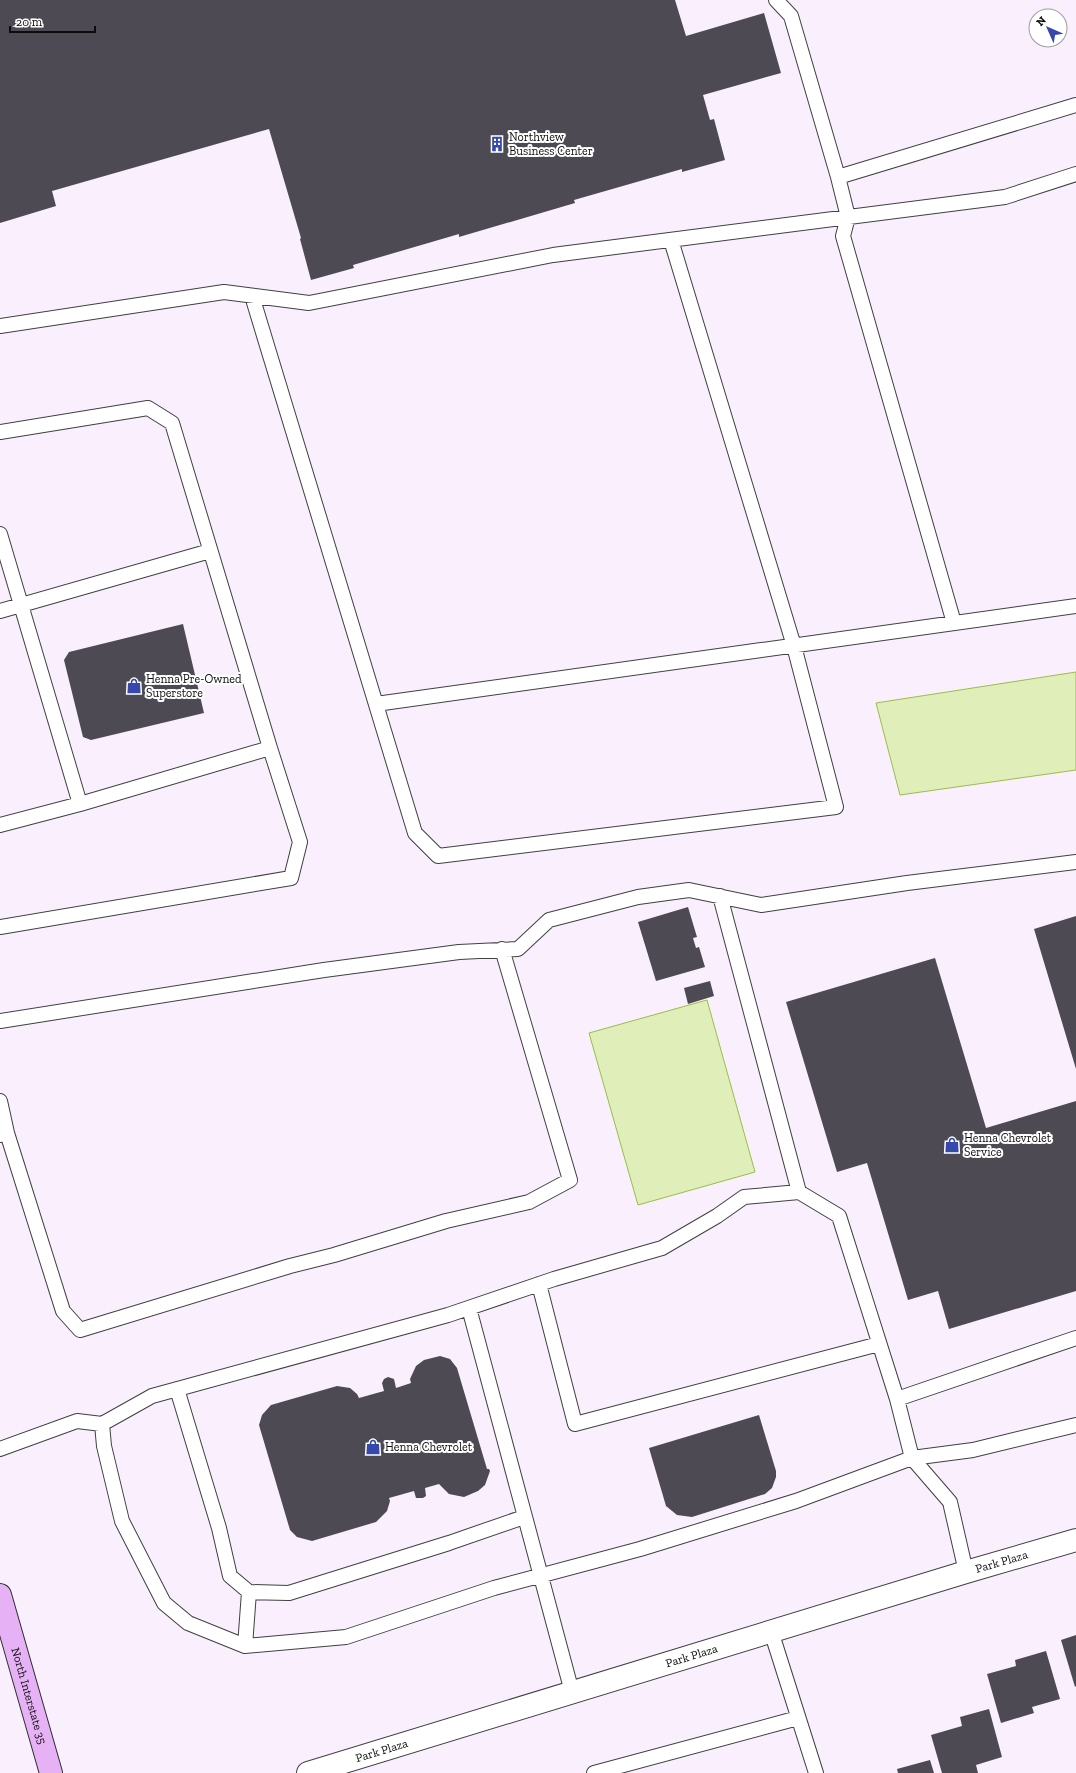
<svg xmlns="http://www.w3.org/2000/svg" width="1076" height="1773" font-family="'Zilla Slab',serif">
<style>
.water{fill:#e0eeb9;stroke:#9bbd49}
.building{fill:#4d4a54}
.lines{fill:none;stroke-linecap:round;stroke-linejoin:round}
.service-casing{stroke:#404040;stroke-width:16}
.minor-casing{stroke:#404040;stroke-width:24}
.secondary-casing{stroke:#2f2f2f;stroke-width:24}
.service{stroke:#fff;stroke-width:14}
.minor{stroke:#fff;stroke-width:22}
.secondary{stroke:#e7b1f5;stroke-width:22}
.labels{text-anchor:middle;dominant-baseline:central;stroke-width:4;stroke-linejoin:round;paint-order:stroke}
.poi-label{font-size:12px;fill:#0d0d0d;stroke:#fff;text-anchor:start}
.street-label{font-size:12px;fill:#0d0d0d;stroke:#fff}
</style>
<rect width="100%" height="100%" fill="#f9effd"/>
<path class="water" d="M1076 672V770L900 795 876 703Z
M707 1000 755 1172 638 1205 589 1033Z"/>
<path class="building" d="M0 0H675L686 36 764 13 781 73 703 95 710 120 714 119 725 160 682 172V169L574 200 575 203 459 237V234L353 265 354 268 311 280 300 239 301 238 269 129 52 191 56 206 0 223Z
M183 624 204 713 91 740 83 737 64 660 69 652Z
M688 907 697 937 693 938 696 948 699 947 705 967 656 981 638 922Z
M1076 916V1069L1034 929Z
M935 958 986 1128 1076 1101V1291L949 1329 938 1291 908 1300 867 1163 837 1172 786 1002Z
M710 981 714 996 688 1004 684 988Z
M440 1356 450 1359 457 1368 487 1469H489L490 1471 485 1485 478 1491 464 1497 449 1494 439 1484 425 1488 426 1496 423 1498H416L414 1491 389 1498 390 1501 387 1511 376 1522 312 1541 297 1537 290 1530 259 1425 262 1415 271 1405 337 1386 350 1388 357 1394 359 1398 384 1391 382 1383 384 1379 388 1377 394 1379 396 1388 411 1383 410 1379 416 1366 424 1360Z
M759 1415 776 1471V1477L772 1488 765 1494 692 1517 677 1515 666 1506 649 1448Z
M1076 1635V1686L1075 1687 1061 1640Z
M1046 1651 1060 1699 1032 1707 1034 1713 1001 1723 987 1674 1016 1666 1015 1660Z
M989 1709 1002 1757 976 1765 978 1773H942L931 1735 962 1726 960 1717Z
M930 1760 934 1773H898L897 1769Z"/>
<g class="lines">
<g class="service-casing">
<path id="service" d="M776 0 791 16 838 177 848 217 843 236 954 623
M838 177 1076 105
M252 296 415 833 438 856 836 807 794 646 671 240
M0 326 224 292 309 303 553 255 1005 197 1076 174
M0 432 148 408 172 423 270 748 300 842 291 878 0 927
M0 534 80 804 270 748
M0 611 210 551
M376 704 1076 606
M0 825 80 804
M720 896 799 1192
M0 1021 324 970 459 952 518 949 549 920 638 897 689 890 761 905 907 883 1076 862
M0 1101 7 1133 0 1135
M7 1133 63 1311 80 1330 290 1266 334 1255 446 1221 529 1202 570 1180 502 949
M539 1284 575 1424 879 1344
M469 1308 572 1692
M177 1389 219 1528 230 1576 249 1592 289 1593 449 1543 524 1517
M102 1424 152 1396 448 1315 554 1279 662 1248 717 1216 744 1197 799 1192 839 1216 897 1399
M0 1449 77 1421 102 1424 104 1446 122 1521 164 1603 188 1623 245 1646 346 1637 494 1588 640 1549 796 1501 912 1458 897 1399 1076 1338
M912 1458 973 1450 1076 1425
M912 1458 950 1502 966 1572
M771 1631 816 1773
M245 1646 249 1592
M594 1773 798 1718"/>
</g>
<g class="minor-casing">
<g id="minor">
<path id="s1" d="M308 1773 966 1572 1076 1540"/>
</g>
</g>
<g class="secondary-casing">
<g id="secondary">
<path id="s2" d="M0 1595 51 1773"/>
</g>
</g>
<use href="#service" class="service"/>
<use href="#minor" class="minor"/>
<use href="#secondary" class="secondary"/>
</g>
<defs>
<g id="building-bare" transform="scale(1.2)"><path d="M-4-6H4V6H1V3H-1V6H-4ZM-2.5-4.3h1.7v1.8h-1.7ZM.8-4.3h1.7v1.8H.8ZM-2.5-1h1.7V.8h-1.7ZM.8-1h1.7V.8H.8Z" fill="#3648ac" stroke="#fff" stroke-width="2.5" paint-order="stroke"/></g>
<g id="shop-bare" transform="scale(1.2)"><path d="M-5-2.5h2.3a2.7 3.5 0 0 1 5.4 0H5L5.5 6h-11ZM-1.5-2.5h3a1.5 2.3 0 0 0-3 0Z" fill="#3648ac" stroke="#fff" stroke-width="2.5" paint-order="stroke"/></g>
</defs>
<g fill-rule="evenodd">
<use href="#building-bare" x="497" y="144"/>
<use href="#shop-bare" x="134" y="686"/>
<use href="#shop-bare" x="952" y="1145"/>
<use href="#shop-bare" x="373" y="1447"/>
</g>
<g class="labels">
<g class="poi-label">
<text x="509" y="137">Northview<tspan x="509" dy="14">Business Center</tspan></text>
<text x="146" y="679">Henna Pre-Owned<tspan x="146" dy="14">Superstore</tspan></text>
<text x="964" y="1138">Henna Chevrolet<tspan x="964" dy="14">Service</tspan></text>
<text x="385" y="1447">Henna Chevrolet</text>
</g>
<g class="street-label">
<text stroke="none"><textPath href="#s1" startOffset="725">Park Plaza</textPath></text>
<text stroke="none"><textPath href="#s1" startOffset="401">Park Plaza</textPath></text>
<text stroke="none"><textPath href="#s2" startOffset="105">North Interstate 35</textPath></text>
<text stroke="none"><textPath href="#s1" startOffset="77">Park Plaza</textPath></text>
</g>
</g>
<g transform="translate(1048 28) rotate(315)"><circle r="19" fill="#ffffff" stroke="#9e9e9e"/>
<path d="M0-3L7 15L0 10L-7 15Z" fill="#3648ac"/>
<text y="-6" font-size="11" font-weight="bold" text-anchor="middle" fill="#0d0d0d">N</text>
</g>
<path d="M10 26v6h85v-6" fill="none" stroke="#0d0d0d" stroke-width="2"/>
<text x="16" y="26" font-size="12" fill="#0d0d0d" stroke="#ffffff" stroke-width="3" paint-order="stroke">20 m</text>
</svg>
